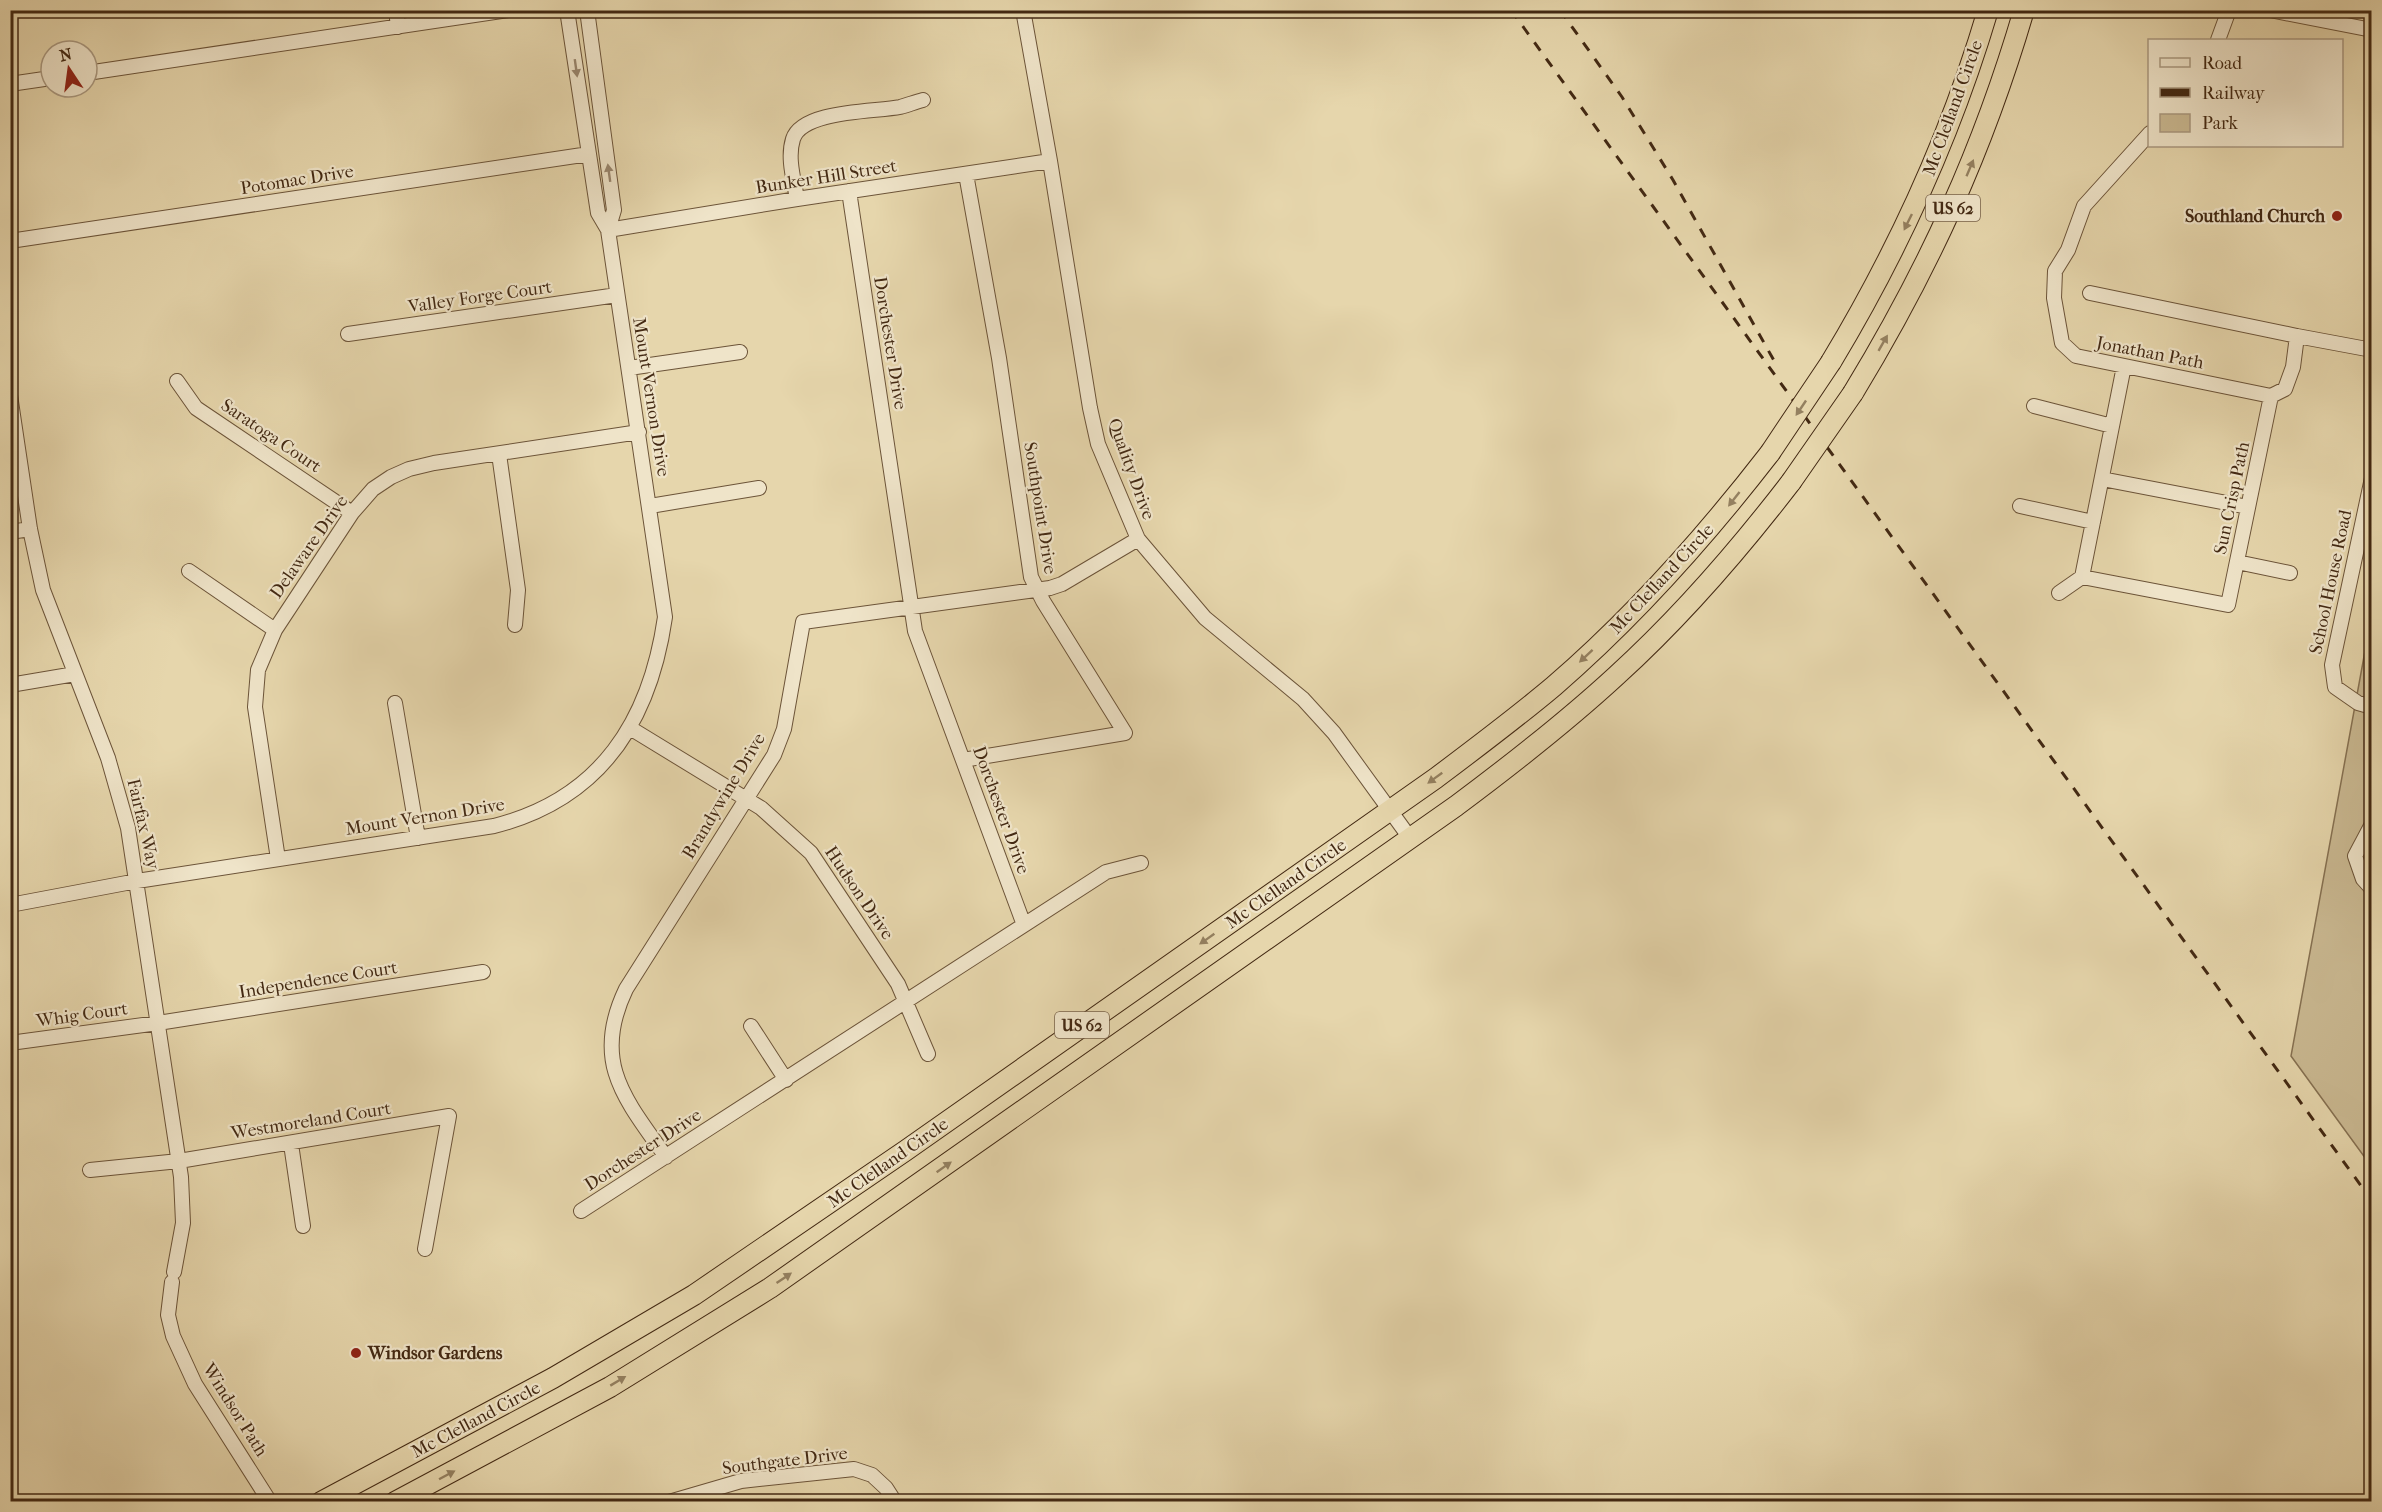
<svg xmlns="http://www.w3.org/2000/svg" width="2382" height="1512" font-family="'IM FELL French Canon',serif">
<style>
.park{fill:#cab992;stroke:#867152;stroke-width:1.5}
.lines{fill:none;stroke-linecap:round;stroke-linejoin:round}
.minor-casing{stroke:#6c5439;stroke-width:16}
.highway-casing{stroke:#432913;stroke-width:22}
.minor{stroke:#efe4c9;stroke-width:14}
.highway{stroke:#e6d6ac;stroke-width:20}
.rail{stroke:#432913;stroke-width:3;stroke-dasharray:10 10;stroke-linecap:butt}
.highway-bridge-casing{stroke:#432913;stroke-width:22;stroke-linecap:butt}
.highway-bridge{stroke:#e6d6ac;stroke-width:20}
.oneway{fill:#99866e}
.oneway2{fill:#948060}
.poi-dot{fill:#8f2418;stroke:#efe4c9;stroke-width:2}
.labels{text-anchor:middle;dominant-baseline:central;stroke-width:4.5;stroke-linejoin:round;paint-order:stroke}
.shield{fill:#efe4c9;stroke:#77614a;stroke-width:1.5}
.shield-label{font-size:16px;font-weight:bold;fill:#432913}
.street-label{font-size:18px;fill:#432913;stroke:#efe4c9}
.poi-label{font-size:18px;font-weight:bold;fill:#432913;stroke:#efe4c9;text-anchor:end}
</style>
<rect width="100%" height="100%" fill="#e6d6ac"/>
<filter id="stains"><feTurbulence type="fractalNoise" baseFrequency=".00333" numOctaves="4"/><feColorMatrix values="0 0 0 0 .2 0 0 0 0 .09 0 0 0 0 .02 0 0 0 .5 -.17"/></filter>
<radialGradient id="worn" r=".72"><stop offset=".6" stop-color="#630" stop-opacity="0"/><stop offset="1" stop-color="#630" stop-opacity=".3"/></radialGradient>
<path class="park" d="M2365 651 2372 653 2371 1166 2291 1056Z"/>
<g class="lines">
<g class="minor-casing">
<path id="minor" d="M396 10 398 27
M587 10 614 210 608 230
M1023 10 1050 161 1090 408 1098 444 1138 539 1205 618 1303 699 1334 733 1410 838
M2270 10 2372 30
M2218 40 2229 10
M87 73 508 10
M10 84 51 78
M2150 133 2084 206 2068 250 2055 271 2054 298 2062 343 2076 356 2271 396
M849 191 915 631 1024 925
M797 199C794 180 787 158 793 139 802 110 875 112 900 107 908 105 915 102 923 100
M608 230 797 199 1050 161
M10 241 589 154
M2090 293 2297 336
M348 334 617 295
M629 368 740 352
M177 381 196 408 352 513
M10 395 30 529 43 590 108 758 128 828 181 1177 183 1223 174 1272
M2034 406 2112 426
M499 454 518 590 515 625
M2372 478 2332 665 2335 687 2358 703 2372 707
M2102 479 2248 507
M650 506 759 488
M2020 506 2093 522
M10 532 30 529
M2237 562 2290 573
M189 571 275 630
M2082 577 2228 605 2271 396 2285 389 2293 367 2297 336 2372 350
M2059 593 2082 577 2124 366
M10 685 75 674
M395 703 418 838
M630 728 761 808 811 853 898 984 928 1054
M963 760 1125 733 1043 601 1031 577 999 358 966 174
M2372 824 2355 856 2363 879 2372 889
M278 859 255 707 258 670 275 630 352 513 373 489 391 477 409 469 434 463 639 432
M10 905 137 881 494 826C601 799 650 721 665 617L608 230 598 213 567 10
M751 1026 786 1080
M10 1043 158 1023 483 972
M291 1144 303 1226
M666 1157C625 1099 591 1062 626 989L774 755 784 729 803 622 1050 588 1062 584 1138 539
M90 1170 179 1161 449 1116 425 1249
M581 1211 1106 872 1141 863
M172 1282 168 1315 173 1336 195 1384 270 1502
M669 1502 741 1481 854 1469 872 1475 886 1488 895 1502"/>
</g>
<g class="highway-casing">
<path id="highway" d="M1831 362C1898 251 1951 135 1988 10
M1853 393C1929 268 1983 150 2024 10
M321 1502 553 1378 694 1295 905 1151 1436 778C1476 748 1516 718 1554 686 1635 616 1705 537 1770 453
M395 1502 610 1387 770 1288 1456 806C1511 765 1565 723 1616 676 1681 617 1738 551 1791 482"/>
</g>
<use href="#minor" class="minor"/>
<use href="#highway" class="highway"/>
<path class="rail" d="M1511 10 2372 1201
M1560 10 1622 97 1673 180 1777 366"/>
<g class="highway-bridge-casing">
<path id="highway-bridge" d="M1770 453 1831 362
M1791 482 1853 393"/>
</g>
<use href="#highway-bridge" class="highway-bridge"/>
</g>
<defs><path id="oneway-solid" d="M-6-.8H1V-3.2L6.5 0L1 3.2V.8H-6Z" transform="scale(1.5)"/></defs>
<g class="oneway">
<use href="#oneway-solid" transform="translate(576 68) rotate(82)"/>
<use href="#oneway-solid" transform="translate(609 173) rotate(-98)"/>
</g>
<g class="oneway2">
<use href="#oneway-solid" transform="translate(1970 168) rotate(-67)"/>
<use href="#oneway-solid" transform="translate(1908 222) rotate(116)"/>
<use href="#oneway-solid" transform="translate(1883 343) rotate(-60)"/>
<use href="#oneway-solid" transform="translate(1801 408) rotate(124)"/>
<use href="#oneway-solid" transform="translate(1734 499) rotate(128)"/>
<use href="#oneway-solid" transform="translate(1586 656) rotate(137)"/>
<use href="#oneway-solid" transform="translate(1435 778) rotate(144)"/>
<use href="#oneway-solid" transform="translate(1207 939) rotate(145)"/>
<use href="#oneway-solid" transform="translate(944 1167) rotate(-35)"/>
<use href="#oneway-solid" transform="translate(784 1278) rotate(-34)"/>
<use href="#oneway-solid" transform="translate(618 1381) rotate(-31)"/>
<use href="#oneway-solid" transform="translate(447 1475) rotate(-28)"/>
</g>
<g class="poi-dot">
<circle cx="2337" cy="216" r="6"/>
<circle cx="356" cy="1353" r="6"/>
</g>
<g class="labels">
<g class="shield">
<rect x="1926" y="195" width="54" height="26" rx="4.5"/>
<rect x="1055" y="1012" width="54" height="26" rx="4.5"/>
</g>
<g class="shield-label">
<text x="1953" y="208">US 62</text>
<text x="1082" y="1025">US 62</text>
</g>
<g class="street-label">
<text transform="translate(1953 108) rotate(-70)">Mc Clelland Circle</text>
<text transform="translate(826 177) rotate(-9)">Bunker Hill Street</text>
<text transform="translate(297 180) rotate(-9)">Potomac Drive</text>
<text transform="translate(480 297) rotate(-8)">Valley Forge Court</text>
<text transform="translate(890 343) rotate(81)">Dorchester Drive</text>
<text transform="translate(2150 353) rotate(11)">Jonathan Path</text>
<text transform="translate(651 397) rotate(81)">Mount Vernon Drive</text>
<text transform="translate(271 436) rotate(34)">Saratoga Court</text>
<text transform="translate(1131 469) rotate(70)">Quality Drive</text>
<text transform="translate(2232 498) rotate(-78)">Sun Crisp Path</text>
<text transform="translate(1040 508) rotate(81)">Southpoint Drive</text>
<text transform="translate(309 547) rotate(-55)">Delaware Drive</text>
<text transform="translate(1662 579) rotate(-47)">Mc Clelland Circle</text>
<text transform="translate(2331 582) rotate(-78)">School House Road</text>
<text transform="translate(724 796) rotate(-59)">Brandywine Drive</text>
<text transform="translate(1001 810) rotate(70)">Dorchester Drive</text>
<text transform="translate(425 817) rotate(-9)">Mount Vernon Drive</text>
<text transform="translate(143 824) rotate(77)">Fairfax Way</text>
<text transform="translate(1286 884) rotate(-35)">Mc Clelland Circle</text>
<text transform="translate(859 893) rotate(56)">Hudson Drive</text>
<text transform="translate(318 980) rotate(-9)">Independence Court</text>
<text transform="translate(82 1015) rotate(-8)">Whig Court</text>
<text transform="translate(311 1121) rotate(-9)">Westmoreland Court</text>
<text transform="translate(643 1150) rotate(-33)">Dorchester Drive</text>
<text transform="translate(888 1163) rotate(-35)">Mc Clelland Circle</text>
<text transform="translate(235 1410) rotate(58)">Windsor Path</text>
<text transform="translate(476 1420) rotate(-28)">Mc Clelland Circle</text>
<text transform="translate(785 1461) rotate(-7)">Southgate Drive</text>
</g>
<g class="poi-label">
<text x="2325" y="216">Southland Church</text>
<text x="368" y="1353" text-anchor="start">Windsor Gardens</text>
</g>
</g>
<rect width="2382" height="1512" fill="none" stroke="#e6d6ac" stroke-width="36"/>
<rect x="12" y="12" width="2358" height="1488" fill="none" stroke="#432913" stroke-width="3"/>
<rect x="18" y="18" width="2346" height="1476" fill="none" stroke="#432913" stroke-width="1.5"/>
<rect x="2148" y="39" width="195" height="108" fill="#efe4c9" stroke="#aa9980" stroke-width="1.5"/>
<rect x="2160" y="58" width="30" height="9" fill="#efe4c9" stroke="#aa9980" stroke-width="1.5"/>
<text x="2202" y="69" font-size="18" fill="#432913">Road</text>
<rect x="2160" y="88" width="30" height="9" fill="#432913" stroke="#aa9980" stroke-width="1.5"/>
<text x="2202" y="99" font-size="18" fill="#432913">Railway</text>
<rect x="2160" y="114" width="30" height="18" fill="#cab992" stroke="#aa9980" stroke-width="1.5"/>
<text x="2202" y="129" font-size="18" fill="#432913">Park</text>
<g transform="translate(69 69) rotate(347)"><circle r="28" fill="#efe4c9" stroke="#aa9980" stroke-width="1.5"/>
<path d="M0-4.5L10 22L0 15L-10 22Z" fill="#8f2418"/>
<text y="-9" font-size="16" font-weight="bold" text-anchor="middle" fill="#432913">N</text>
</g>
<rect width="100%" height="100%" filter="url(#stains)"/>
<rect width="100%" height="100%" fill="url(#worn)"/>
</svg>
